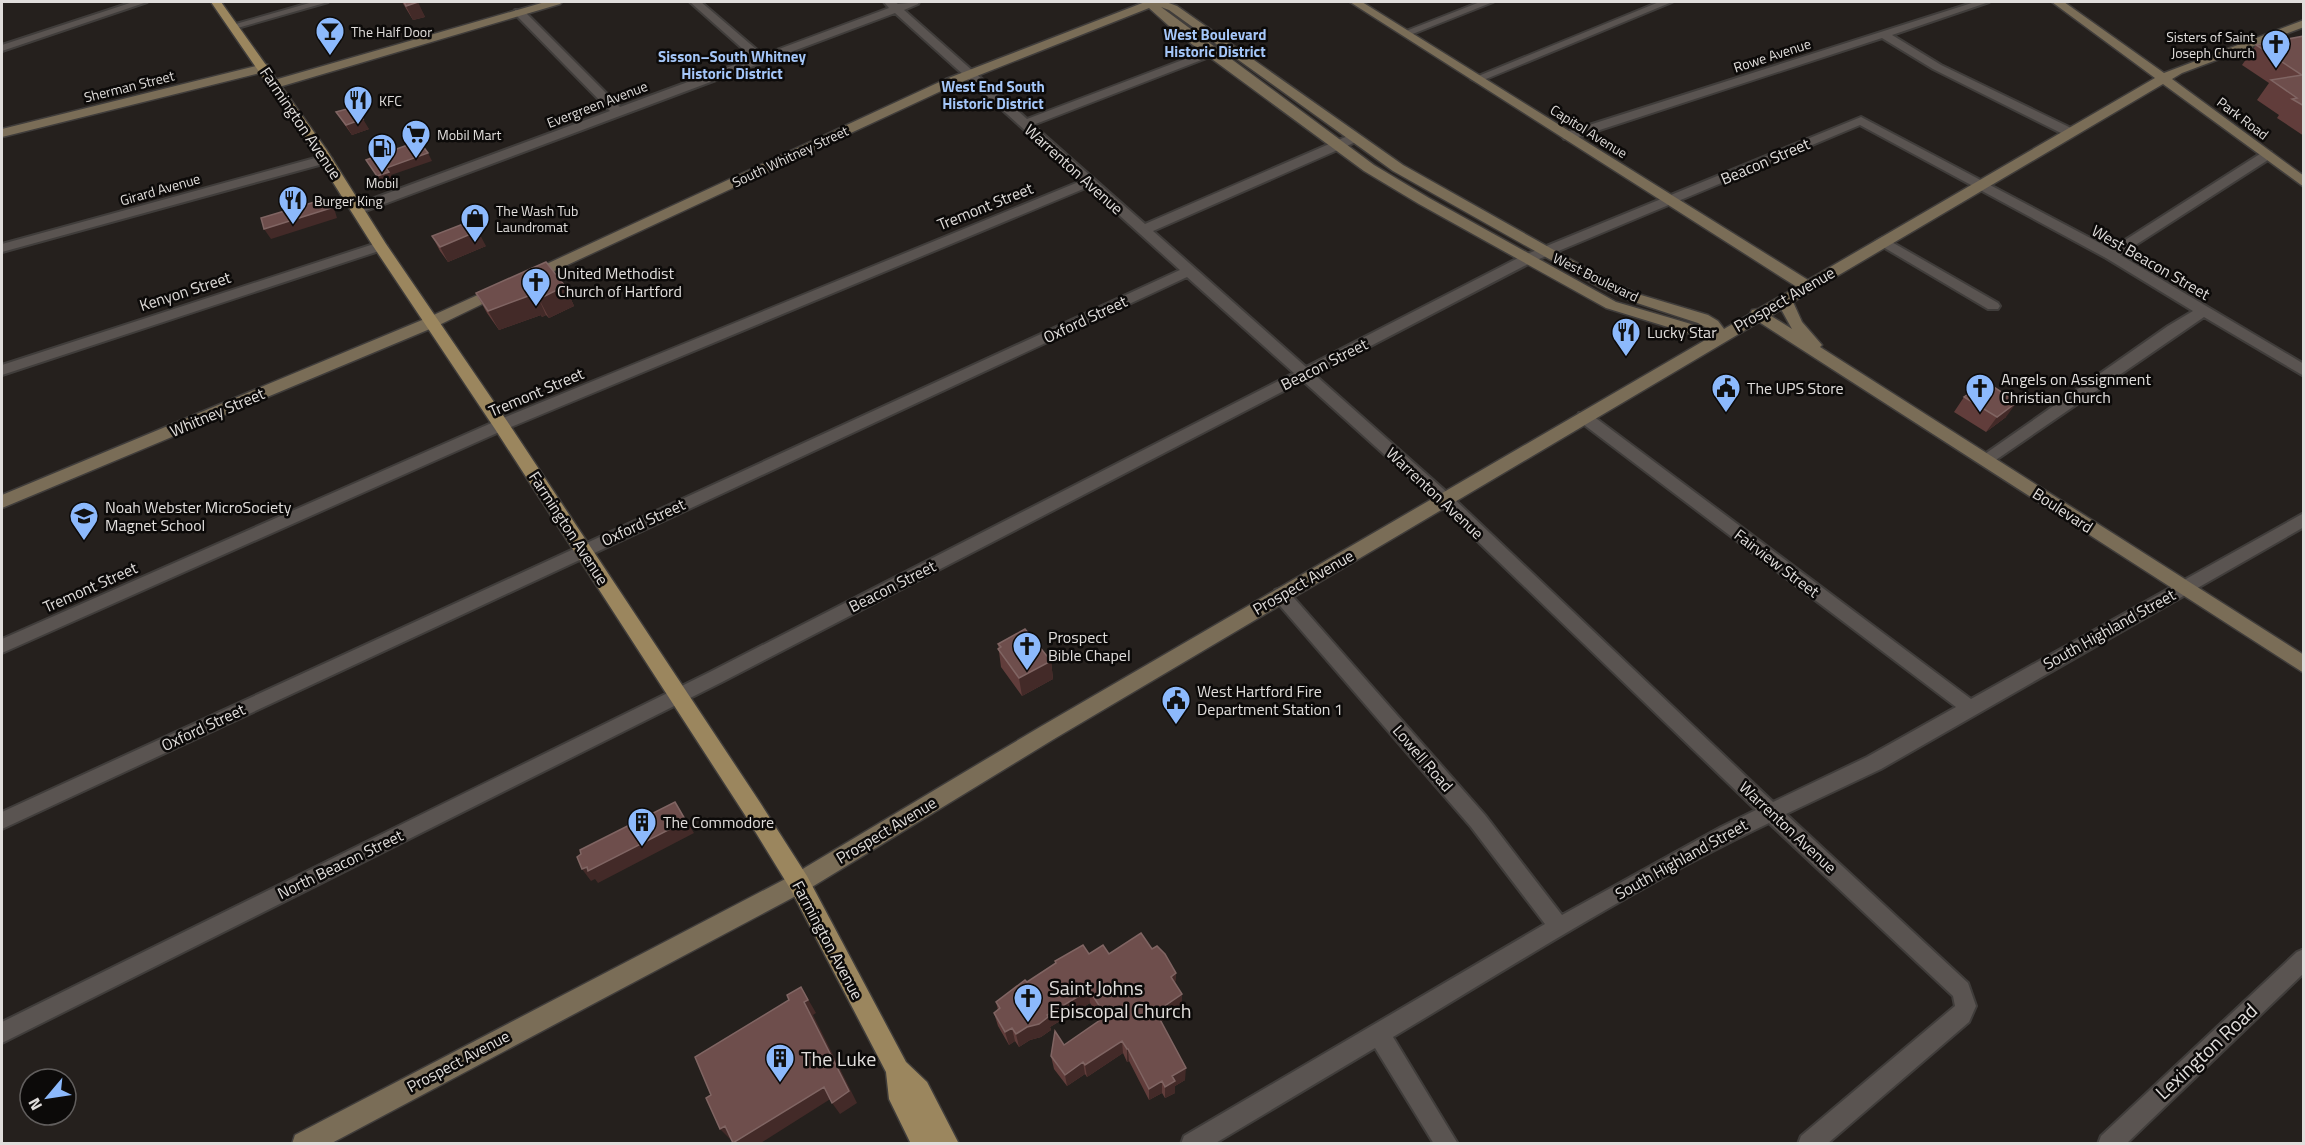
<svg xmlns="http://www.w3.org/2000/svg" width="2305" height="1145" font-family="'Titillium Web',sans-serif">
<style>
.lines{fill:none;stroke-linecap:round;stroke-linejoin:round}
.street-casing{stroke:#403d3b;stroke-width:4}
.secondary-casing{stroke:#403d3b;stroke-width:3}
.primary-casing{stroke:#403d3b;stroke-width:3}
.street{fill:#5a5451;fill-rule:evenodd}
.secondary{fill:#7a6d57;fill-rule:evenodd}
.primary{fill:#9b865e;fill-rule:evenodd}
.wall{fill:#613d3b}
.shaded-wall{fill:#432a28}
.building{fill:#6e4e4c;stroke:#806563;stroke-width:1.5}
.labels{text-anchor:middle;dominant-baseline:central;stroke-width:5;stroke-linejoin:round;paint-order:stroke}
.far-poi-label{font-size:14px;fill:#e0dddb;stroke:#0c0a09;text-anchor:start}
.far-street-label{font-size:14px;fill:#e0dddb;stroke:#0c0a09}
.far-neighbourhood-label{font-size:15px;font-weight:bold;fill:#a4c6f8;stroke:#0c0a09}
.street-label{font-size:16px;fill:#e0dddb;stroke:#0c0a09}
.poi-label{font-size:16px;fill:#e0dddb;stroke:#0c0a09;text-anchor:start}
.near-poi-label{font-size:20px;fill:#e0dddb;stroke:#0c0a09;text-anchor:start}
.near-street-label{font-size:20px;fill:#e0dddb;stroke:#0c0a09}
</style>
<rect width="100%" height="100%" fill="#25201d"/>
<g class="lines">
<g class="street-casing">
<path id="street" d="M133 2H147L2 51V45Z
M313 2H328L234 29 229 26Z
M690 2H701L763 55 889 8 884 2H895L898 4 919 2 918 4 904 10 1027 119 1222 45H1230V49L1033 125 1145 224 1350 135H1358V141L1153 231 1306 367 1522 256 1861 117 2111 249 2263 152H2271V158L2120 255 2304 364V376L2204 317 1987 466 1982 464 1979 460 1982 456 2168 326 2193 311 2106 258 1860 125 1532 262 1315 375 1450 495 1773 802 1867 757 1956 707 1579 421 1577 417 1579 413H1589L1971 699 2304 513V527L1881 769 1786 814 1968 983 1976 1006 1969 1022 1827 1144H1798L1801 1136 1955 1006 1953 996 1769 823C1639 885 1517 963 1393 1037L1458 1144H1434L1375 1048 1214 1144H1181L1184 1136 1545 924 1471 827 1275 600 1273 595 1275 590 1281 588 1287 590 1485 815 1562 915 1721 827 1756 810 1438 503 1303 381 722 682 2 1043V1022L710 672 1294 373 1187 277 2 829V812L1180 270 1088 187 506 429 2 653V639L496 421 1081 181 895 13 363 212 358 213 352 209 353 206 610 111 515 14V10H523L620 107 753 58Z
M1480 2H1493L1410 35 1406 36 1401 33Z
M1659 2H1672L1481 81 1477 82 1471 79Z
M1975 2H1989L1892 35 1941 65 2073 129V135H2065L1933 69 1882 38 1572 139H1564L1562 136 1564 133Z
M326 155 332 159 330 162 2 252V244Z
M1883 237 1998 303 2000 306 1998 309H1988L1878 244 1876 241Z
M380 242 387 246 385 249 2 375V365Z
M2304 949V973L2126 1144H2098L2101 1136 2297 952Z"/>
</g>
<g class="secondary-casing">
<path id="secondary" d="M545 2H562L560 4 279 87H271L269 84 271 81Z
M1145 2H1166L1177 6 1403 165 1609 281 1641 295 1708 315 1718 321 1724 329 1750 314 1752 310 1758 309 1797 287 1350 2H1362L1808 280 2155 78 2052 2H2064L2164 73 2304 20V27L2182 73 2172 79 2304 176V187L2163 84 1793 302 1802 322 1822 345 1820 347 2304 655V673L1759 322 1054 739 807 890 330 1144H292L295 1135 791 876 1040 727 1707 339 1606 308 1419 204 1364 171 1178 34 1149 8 954 85 535 280H525L523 277 525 274 946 79ZM1161 7 1169 10 1393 171 1599 287 1631 301 1698 323 1708 329 1616 302 1429 198 1374 165ZM1781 309 1792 329 1771 316Z
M264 64 268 65 270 68 268 71 2 137V129Z
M502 284 509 289 507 292 437 326 2 508V495L427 318Z"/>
</g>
<g class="primary-casing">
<path id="primary" d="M211 2H221L326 149 386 244 507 421 759 801 807 876 906 1062 927 1082 959 1144H911L889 1099 886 1072 791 890 745 815 495 429 373 246 312 149Z"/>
</g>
<use href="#street" class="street"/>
<use href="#secondary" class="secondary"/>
<use href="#primary" class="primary"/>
</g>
<path class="wall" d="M402 2H417L425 17 413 20Z
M2304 36V136L2277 118 2279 115 2257 100 2269 83 2242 65 2256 45Z
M336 112 369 129 352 135 342 121Z
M432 236 486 246 448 262 440 251Z
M565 286 574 306 549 318 546 315 542 317 541 315 499 330 487 313 476 293Z
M1964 397 2006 417 1986 432 1954 412Z
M998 644 1051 661 1053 679 1022 696 1001 667Z
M1152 949 1176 973 1175 983 1182 1007 1161 1022 1185 1080 1175 1086V1093L1165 1098 1162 1093 1149 1100 1129 1061 1127 1062 1123 1053 1087 1077 1085 1074 1067 1086 1054 1069 1051 1056 1064 1045 1101 1020 1090 1003 1050 1027 1051 1030 1041 1037 1030 1040 1019 1047 1015 1041 1009 1045 998 1026 994 1013 998 1010 996 1002 1055 964V961L1089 954H1109Z"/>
<path class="shaded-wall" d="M418 2 425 17 413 20 406 6Z
M363 119 369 129 352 135 346 125Z
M428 153 432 161 391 175 394 180 381 184 377 176 386 168Z
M328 198 334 208 337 218 271 239 264 229Z
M478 231 486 246 448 262 440 247Z
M565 286 574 306 549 318 539 299Z
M531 295 541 315 499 330 488 311Z
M537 295 546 315 542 317 532 297Z
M2017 402 2006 417 1986 432 1997 417Z
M1051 661 1053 679 1022 696 1019 678Z
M675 802 694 833 598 883 595 879 591 881 582 869Z
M1176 973 1175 987 1171 977Z
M801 987 816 1013 813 1015 857 1103 840 1114 832 1103Z
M1089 990 1090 1003 1050 1027 1051 1030 1041 1037 1030 1040 1019 1047 1016 1034Z
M1182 994V1007L1156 1025V1012Z
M1012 1028 1015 1041 1009 1045 1005 1032Z
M1122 1041 1123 1053 1087 1077 1085 1065Z
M1127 1049H1128L1129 1061 1127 1062Z
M1083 1062 1085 1074 1067 1086 1065 1075Z
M1186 1068 1185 1080 1175 1086V1093L1165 1098V1087L1172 1076Z
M1162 1081V1093L1149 1100V1089Z
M824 1087 832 1098 761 1143H734Z
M725 1126 736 1137 731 1140 720 1129Z"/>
<path class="building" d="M404 2H418L406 6Z
M2304 36V106L2292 99 2297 98 2271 80 2302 75 2256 45Z
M354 107 363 119 346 125 336 112Z
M419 141 428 153 386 168 389 172 377 176 366 160Z
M328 198 331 208 264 229 261 218Z
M471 221 478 231 440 247 432 236Z
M546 262 565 286 539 299 537 295 532 297 531 295 488 311 476 293Z
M1986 382 2017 402 1997 417 1964 397Z
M1025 629 1051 661 1019 678 998 649 1001 647 998 644Z
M675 802 686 821 588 871 587 867 582 869 577 857 581 854 580 850Z
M1141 933 1152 949 1157 946 1165 954 1176 973 1171 977 1182 994 1156 1012 1186 1068 1172 1076 1175 1081 1165 1087 1162 1081 1149 1089 1128 1049H1127L1122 1041 1085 1065 1083 1062 1065 1075 1051 1056 1055 1031 1064 1045 1106 1016 1089 990 1047 1015 1048 1017 1039 1024 1027 1027 1016 1034 1012 1028 1005 1032 994 1013 1000 1008 996 1002 1025 980 1027 982 1056 963 1055 961 1083 945 1089 954 1103 945 1109 954Z
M801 987 808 1000 804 1002 849 1091 832 1103 824 1087 733 1143 725 1126 720 1129 706 1098 711 1095 695 1057 789 1000 787 995Z"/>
<defs>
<g id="bar-pin" transform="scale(1.5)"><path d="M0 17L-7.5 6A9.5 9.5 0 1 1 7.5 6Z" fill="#8cb9fc" stroke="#0c0a09"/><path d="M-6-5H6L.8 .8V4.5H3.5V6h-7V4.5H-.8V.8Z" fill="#111"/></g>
<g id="church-pin" transform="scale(1.5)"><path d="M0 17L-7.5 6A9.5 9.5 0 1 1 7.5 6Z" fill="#8cb9fc" stroke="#0c0a09"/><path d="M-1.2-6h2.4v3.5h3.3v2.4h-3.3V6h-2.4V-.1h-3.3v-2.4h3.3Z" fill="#111"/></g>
<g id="restaurant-pin" transform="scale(1.5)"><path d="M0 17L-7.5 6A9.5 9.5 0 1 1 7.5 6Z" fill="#8cb9fc" stroke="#0c0a09"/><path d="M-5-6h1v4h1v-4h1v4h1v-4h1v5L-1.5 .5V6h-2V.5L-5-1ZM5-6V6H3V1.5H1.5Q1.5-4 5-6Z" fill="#111"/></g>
<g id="supermarket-pin" transform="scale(1.5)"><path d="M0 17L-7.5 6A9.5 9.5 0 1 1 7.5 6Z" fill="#8cb9fc" stroke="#0c0a09"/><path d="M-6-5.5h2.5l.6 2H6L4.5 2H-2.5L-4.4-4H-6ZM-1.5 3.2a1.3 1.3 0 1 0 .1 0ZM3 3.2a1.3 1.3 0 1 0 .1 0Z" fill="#111"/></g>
<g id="fuel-pin" transform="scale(1.5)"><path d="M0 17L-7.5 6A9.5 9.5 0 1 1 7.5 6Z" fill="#8cb9fc" stroke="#0c0a09"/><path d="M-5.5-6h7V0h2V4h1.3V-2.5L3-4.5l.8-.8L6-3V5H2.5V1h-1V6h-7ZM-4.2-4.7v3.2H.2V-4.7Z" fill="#111"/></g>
<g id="shop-pin" transform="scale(1.5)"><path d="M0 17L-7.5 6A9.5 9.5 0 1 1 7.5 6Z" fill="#8cb9fc" stroke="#0c0a09"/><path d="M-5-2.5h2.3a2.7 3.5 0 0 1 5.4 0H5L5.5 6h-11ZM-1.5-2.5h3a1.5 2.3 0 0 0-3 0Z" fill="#111"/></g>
<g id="civic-pin" transform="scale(1.5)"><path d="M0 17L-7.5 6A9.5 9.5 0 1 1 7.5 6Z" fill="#8cb9fc" stroke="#0c0a09"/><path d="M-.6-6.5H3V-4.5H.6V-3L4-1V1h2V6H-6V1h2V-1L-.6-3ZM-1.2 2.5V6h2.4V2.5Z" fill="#111"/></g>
<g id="school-pin" transform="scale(1.5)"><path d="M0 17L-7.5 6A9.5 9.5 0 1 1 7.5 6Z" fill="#8cb9fc" stroke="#0c0a09"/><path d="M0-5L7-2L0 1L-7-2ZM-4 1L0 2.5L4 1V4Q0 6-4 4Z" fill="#111"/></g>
<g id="building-pin" transform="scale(1.5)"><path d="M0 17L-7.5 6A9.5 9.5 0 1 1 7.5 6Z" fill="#8cb9fc" stroke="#0c0a09"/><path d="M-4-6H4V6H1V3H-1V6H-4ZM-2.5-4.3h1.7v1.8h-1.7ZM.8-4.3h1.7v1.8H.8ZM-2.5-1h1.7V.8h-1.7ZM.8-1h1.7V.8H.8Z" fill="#111"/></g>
</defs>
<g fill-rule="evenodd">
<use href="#bar-pin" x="330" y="31"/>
<use href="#church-pin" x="2276" y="44"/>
<use href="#restaurant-pin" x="358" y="100"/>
<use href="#supermarket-pin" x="416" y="134"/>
<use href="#fuel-pin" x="382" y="148"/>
<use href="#restaurant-pin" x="293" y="200"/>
<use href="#shop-pin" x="475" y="218"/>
<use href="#church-pin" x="536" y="282"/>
<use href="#restaurant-pin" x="1626" y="332"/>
<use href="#civic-pin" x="1726" y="388"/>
<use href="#church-pin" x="1980" y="388"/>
<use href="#school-pin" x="84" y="516"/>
<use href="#church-pin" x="1027" y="646"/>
<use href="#civic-pin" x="1176" y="700"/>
<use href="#building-pin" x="642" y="822"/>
<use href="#church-pin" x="1028" y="998"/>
<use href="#building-pin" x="780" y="1058"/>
</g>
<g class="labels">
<g class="far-poi-label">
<text x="351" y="31">The Half Door</text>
<text x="2255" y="36" text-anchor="end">Sisters of Saint<tspan x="2255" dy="16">Joseph Church</tspan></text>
<text x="379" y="100">KFC</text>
<text x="437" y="134">Mobil Mart</text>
<text x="382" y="182" text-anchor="middle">Mobil</text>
<text x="314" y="200">Burger King</text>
<text x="496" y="210">The Wash Tub<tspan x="496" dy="16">Laundromat</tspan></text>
</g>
<g class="far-street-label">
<text transform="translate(1772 55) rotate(-18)">Rowe Avenue</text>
<text transform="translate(129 86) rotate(-14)">Sherman Street</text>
<text transform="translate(597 104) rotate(-21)">Evergreen Avenue</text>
<text transform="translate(2243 118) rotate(37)">Park Road</text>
<text transform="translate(1589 131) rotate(32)">Capitol Avenue</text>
<text transform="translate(790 156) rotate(-25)">South Whitney Street</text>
<text transform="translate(160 189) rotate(-16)">Girard Avenue</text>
<text transform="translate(1596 277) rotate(26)">West Boulevard</text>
</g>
<g class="far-neighbourhood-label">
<text x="1215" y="34">West Boulevard<tspan x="1215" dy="17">Historic District</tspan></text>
<text x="732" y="56">Sisson–South Whitney<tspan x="732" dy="17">Historic District</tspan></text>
<text x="993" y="86">West End South<tspan x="993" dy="17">Historic District</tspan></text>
</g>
<g class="street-label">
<text transform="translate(301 123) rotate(56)">Farmington Avenue</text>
<text transform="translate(1765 161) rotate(-23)">Beacon Street</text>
<text transform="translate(1074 169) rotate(42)">Warrenton Avenue</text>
<text transform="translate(985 206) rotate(-22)">Tremont Street</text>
<text transform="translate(2151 262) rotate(30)">West Beacon Street</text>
<text transform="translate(185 291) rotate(-18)">Kenyon Street</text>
<text transform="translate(1784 299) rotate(-30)">Prospect Avenue</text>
<text transform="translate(1085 319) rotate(-25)">Oxford Street</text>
<text transform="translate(1324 364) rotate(-27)">Beacon Street</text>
<text transform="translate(536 392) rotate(-23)">Tremont Street</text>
<text transform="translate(217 412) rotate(-23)">Whitney Street</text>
<text transform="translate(1435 493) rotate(43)">Warrenton Avenue</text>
<text transform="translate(2063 510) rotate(33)">Boulevard</text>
<text transform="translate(643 522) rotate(-25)">Oxford Street</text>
<text transform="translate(569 528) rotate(57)">Farmington Avenue</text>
<text transform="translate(1777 563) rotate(37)">Fairview Street</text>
<text transform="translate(1303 582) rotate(-30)">Prospect Avenue</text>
<text transform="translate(892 586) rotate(-27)">Beacon Street</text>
<text transform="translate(90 587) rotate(-24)">Tremont Street</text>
<text transform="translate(2109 629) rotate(-29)">South Highland Street</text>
<text transform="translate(203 727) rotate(-25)">Oxford Street</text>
<text transform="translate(1423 758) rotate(49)">Lowell Road</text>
<text transform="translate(1788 827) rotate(43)">Warrenton Avenue</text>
<text transform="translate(886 830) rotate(-31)">Prospect Avenue</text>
<text transform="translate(1681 859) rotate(-29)">South Highland Street</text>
<text transform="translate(340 864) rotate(-26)">North Beacon Street</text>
<text transform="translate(828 940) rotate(62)">Farmington Avenue</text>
<text transform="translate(458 1061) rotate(-28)">Prospect Avenue</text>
</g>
<g class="poi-label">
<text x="557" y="273">United Methodist<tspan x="557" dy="18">Church of Hartford</tspan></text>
<text x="1647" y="332">Lucky Star</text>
<text x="2001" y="379">Angels on Assignment<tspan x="2001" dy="18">Christian Church</tspan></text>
<text x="1747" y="388">The UPS Store</text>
<text x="105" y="507">Noah Webster MicroSociety<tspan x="105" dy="18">Magnet School</tspan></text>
<text x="1048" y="637">Prospect<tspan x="1048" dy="18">Bible Chapel</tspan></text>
<text x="1197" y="691">West Hartford Fire<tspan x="1197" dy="18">Department Station 1</tspan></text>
<text x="663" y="822">The Commodore</text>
</g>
<g class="near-poi-label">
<text x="1049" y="987">Saint Johns<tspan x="1049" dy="23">Episcopal Church</tspan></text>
<text x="801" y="1058">The Luke</text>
</g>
<g class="near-street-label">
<text transform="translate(2206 1051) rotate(-43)">Lexington Road</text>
</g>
</g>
<rect width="2305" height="1145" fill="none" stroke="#e0dddb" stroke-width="6"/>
<g transform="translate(48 1097) rotate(241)"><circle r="28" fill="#0c0a09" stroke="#615e5d" stroke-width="1.5"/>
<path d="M0-4.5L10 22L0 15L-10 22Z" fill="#8cb9fc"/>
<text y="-9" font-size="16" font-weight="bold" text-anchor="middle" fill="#e0dddb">N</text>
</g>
</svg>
